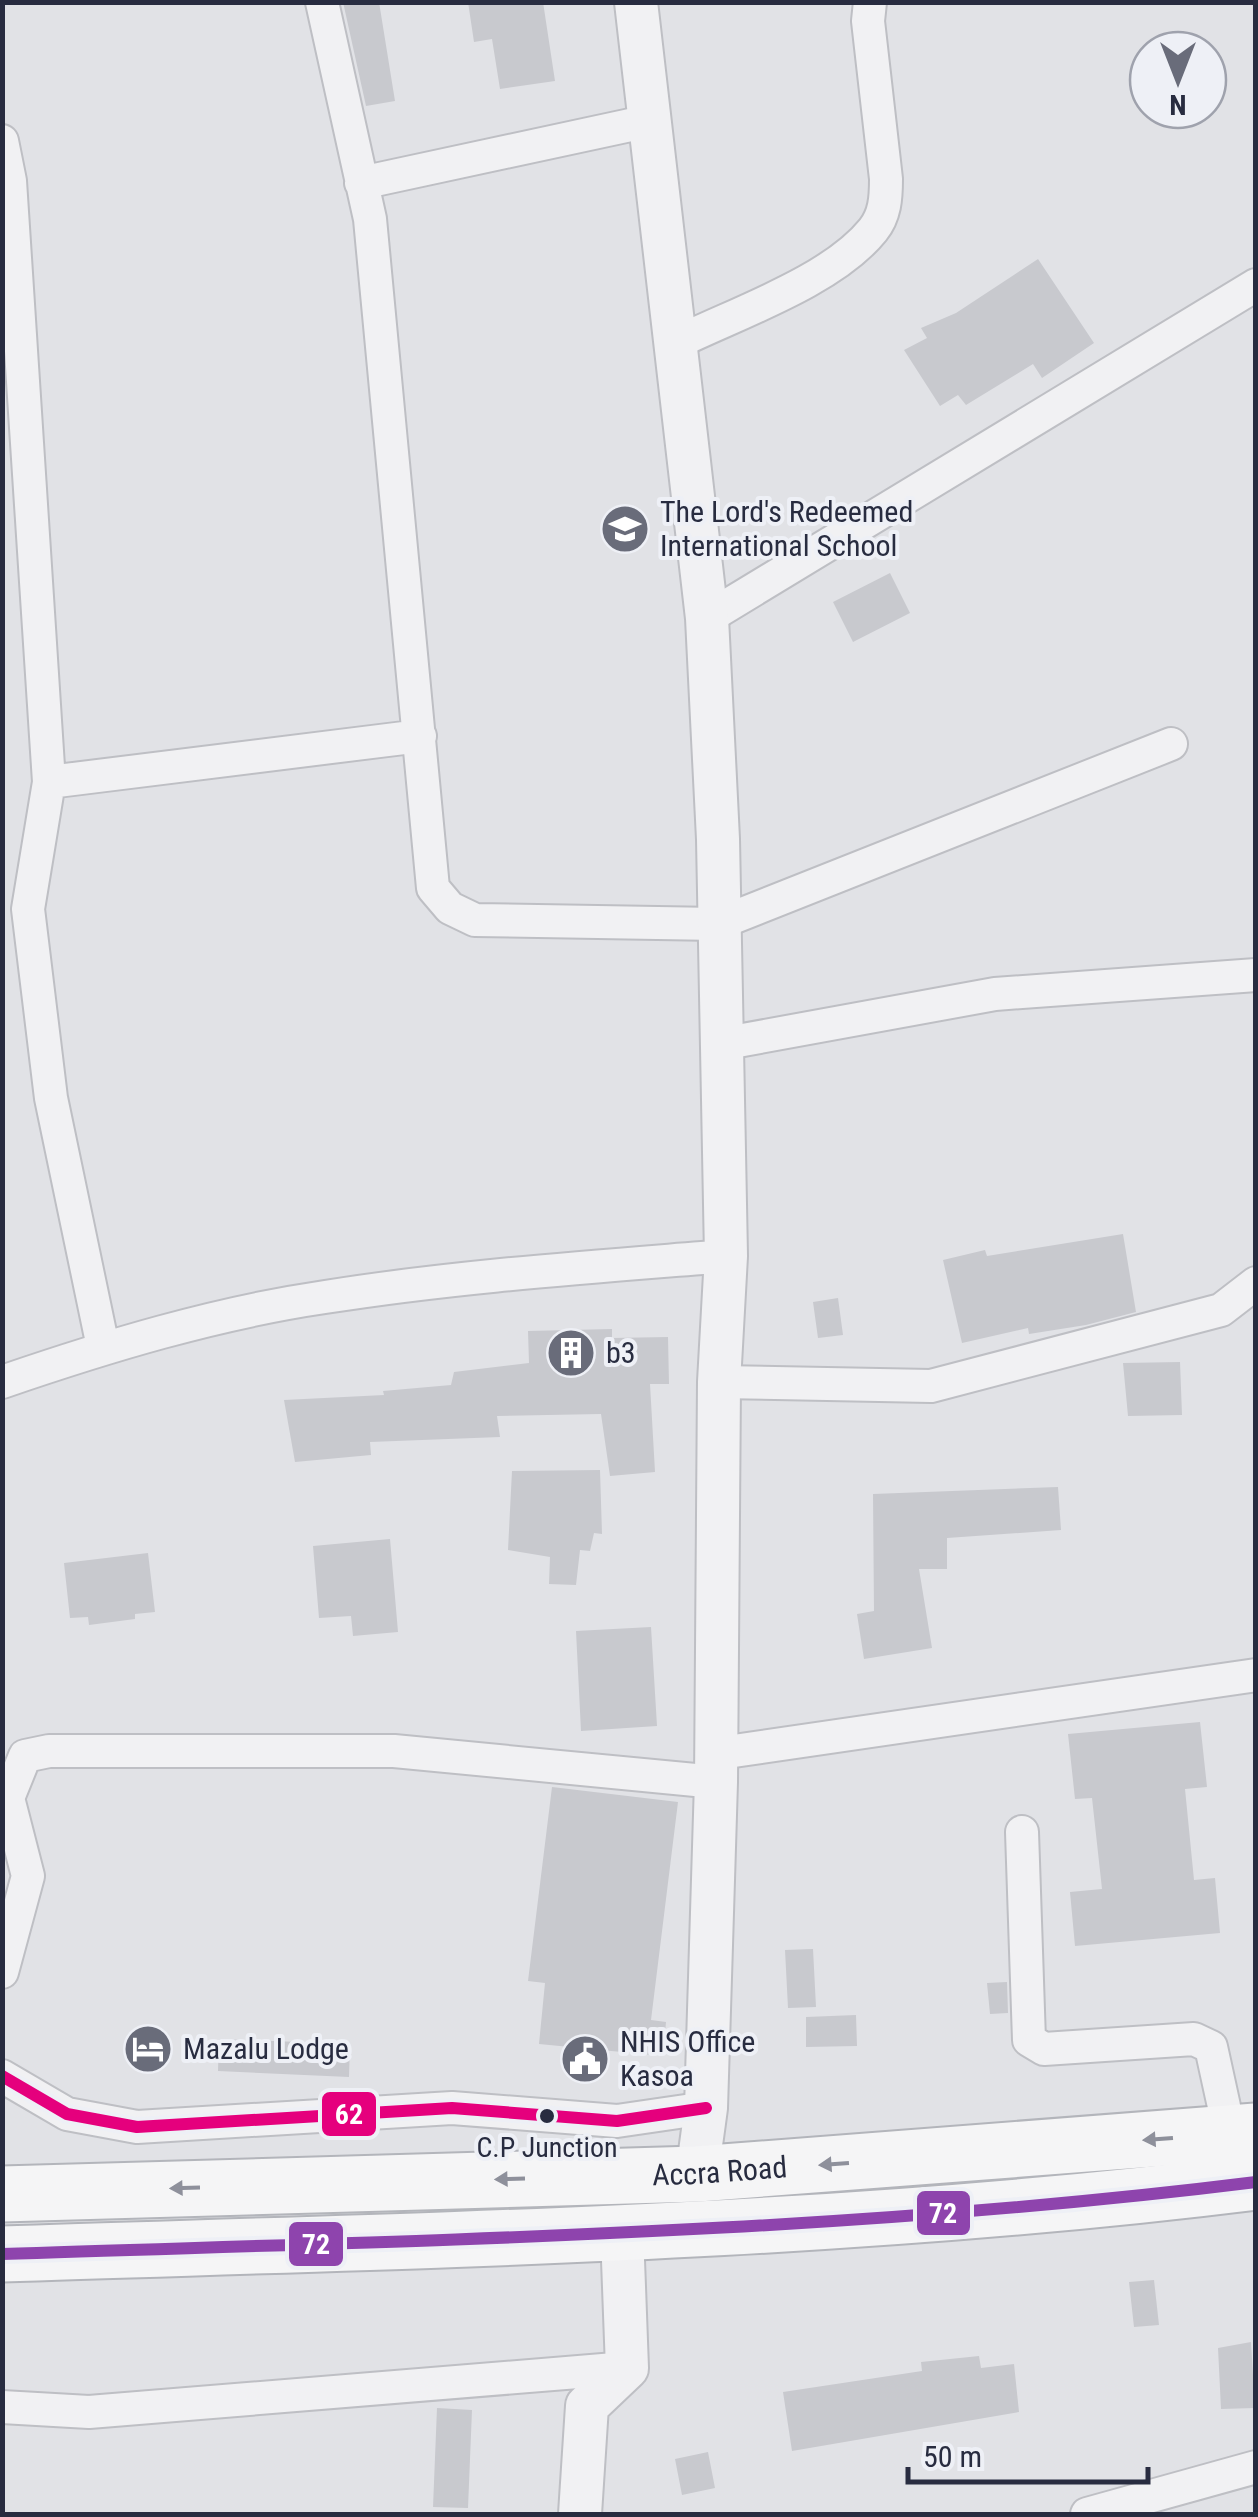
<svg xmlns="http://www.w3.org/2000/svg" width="1258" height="2517" viewBox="0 0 1258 2517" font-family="'Roboto Condensed',sans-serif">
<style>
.building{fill:#c8c9ce}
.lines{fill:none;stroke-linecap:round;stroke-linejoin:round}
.minor-casing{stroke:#bebfc4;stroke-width:36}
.tertiary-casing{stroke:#bebfc4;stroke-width:46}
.trunk-casing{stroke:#b3b5bb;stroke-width:59}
.minor{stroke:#f1f1f3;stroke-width:32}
.tertiary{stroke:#f1f1f3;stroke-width:42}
.trunk{stroke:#f5f5f6;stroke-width:55}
.bus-1-casing{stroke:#eef0f6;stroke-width:20}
.bus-2-casing{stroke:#eef0f6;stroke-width:20}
.bus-1{stroke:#e5007d;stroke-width:12}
.bus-2{stroke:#8e44ad;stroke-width:12}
.oneway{fill:#8e909b}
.bus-dot{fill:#282c40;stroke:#eef0f6;stroke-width:4}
.labels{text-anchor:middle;stroke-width:8;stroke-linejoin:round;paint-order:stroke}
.bus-label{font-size:28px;fill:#282c40;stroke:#eef0f6}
.poi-label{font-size:30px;fill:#282c40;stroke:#eef0f6;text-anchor:start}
.street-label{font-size:30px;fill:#282c40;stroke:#eef0f6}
.line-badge{stroke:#eef0f6;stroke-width:4}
.badge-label{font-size:28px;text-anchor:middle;font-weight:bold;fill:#fff}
</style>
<rect width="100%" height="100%" fill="#e1e2e6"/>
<path class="building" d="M343,2H379L395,101L366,106Z
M468,2H543L555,81L500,89L492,39L474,42Z
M1038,259L1094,343L1042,378L1033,364L966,405L958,395L940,406L904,350L927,338L921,328L956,313Z
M890,573L910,613L853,642L833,602Z
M1123,1234L1136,1312L1086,1325L1029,1334L1028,1328L962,1343L943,1260L985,1250L987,1256Z
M838,1298L843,1335L818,1338L813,1302Z
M612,1329V1338L668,1337L669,1384H650L655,1472L610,1476L601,1414L497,1416L500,1437L370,1442L371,1455L295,1462L284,1400L384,1395L383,1391L451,1385L454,1372L529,1363L528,1331Z
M1180,1362L1182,1415L1128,1416L1123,1363Z
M600,1470L602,1534L594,1533L590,1551L580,1550L576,1585L549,1584L550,1557L508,1550L512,1471Z
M1058,1487L1061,1530L947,1538V1569H919L932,1648L864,1659L857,1614L874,1611L873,1494Z
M390,1539L398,1632L353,1636L351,1616L319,1618L313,1546Z
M148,1553L155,1612L135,1614V1619L89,1625L88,1617L70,1618L64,1563Z
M651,1627L657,1726L581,1731L576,1631Z
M1200,1722L1207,1787L1185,1789L1194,1880L1215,1878L1220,1933L1075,1946L1070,1892L1102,1889L1092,1798L1075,1799L1068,1734Z
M552,1787L678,1802L651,2020L666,2022L663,2056L539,2044L545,1983L528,1981Z
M813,1949L816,2007L788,2008L785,1950Z
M1007,1982L1008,2013L990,2014L987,1983Z
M856,2015L857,2046L806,2047V2017Z
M219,2039L350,2044L349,2077L218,2071Z
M1154,2280L1159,2325L1134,2327L1129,2282Z
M1251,2342L1255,2408L1221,2409L1218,2348Z
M979,2356L981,2368L1014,2364L1019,2412L792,2451L783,2392L922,2371L921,2362Z
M437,2408L472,2410L468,2508L433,2507Z
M708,2452L715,2488L682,2495L675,2459Z"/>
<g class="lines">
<g class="minor-casing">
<path id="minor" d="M322,2L370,219L433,888L450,908L475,920L717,924L1171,744
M2,141L10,181L49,782L28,909L51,1098L103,1347
M361,183L649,121
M678,342C737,313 832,281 873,230C885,215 886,198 886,179L868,21L870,2
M707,618L1256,285
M49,782L420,736
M721,1044L995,994L1256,975
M2,1382C107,1346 216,1313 325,1297C458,1276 592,1267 726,1256
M719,1382L931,1386L1221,1310L1256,1283
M713,1754L1256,1675
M1022,1832L1029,2040L1044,2049L1194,2039L1211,2047L1230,2134
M2,1972L28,1876L8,1798L25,1756L49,1751H394L716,1782
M2,2076L67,2114L137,2127L452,2108L617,2121L706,2108
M2,2407L89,2412L627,2368
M1087,2514L1256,2467"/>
</g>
<g class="tertiary-casing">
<path id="tertiary" d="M636,2L707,618L718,839L726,1256L719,1382L716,1782L706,2108L697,2174
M580,2514L587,2406L627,2368L622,2233"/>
</g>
<g class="trunk-casing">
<g id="trunk">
<path id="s1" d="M2,2194L697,2174L1256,2131"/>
<path d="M2,2254C421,2240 840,2234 1256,2182"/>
</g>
</g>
<use href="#minor" class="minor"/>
<use href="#tertiary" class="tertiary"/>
<use href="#trunk" class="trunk"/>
<g class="bus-1-casing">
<path id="bus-1" d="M2,2076L67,2114L137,2127L452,2108L617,2121L706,2108"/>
</g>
<g class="bus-2-casing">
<path id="bus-2" d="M2,2254C421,2240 840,2234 1256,2182"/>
</g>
<use href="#bus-1" class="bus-1"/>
<use href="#bus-2" class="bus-2"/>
</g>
<defs><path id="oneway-solid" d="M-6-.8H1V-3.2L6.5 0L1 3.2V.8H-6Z" transform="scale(2.5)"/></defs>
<g class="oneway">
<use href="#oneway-solid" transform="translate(1158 2139) rotate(176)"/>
<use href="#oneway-solid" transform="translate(834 2164) rotate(176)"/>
<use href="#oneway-solid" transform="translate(510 2179) rotate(178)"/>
<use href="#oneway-solid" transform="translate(185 2188) rotate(178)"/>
</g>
<defs>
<g id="school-disc" transform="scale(2.5)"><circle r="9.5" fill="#696c7a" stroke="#eef0f6"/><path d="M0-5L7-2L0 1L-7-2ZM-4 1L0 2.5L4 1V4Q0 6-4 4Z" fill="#fff"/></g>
<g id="building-disc" transform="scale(2.5)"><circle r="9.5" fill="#696c7a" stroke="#eef0f6"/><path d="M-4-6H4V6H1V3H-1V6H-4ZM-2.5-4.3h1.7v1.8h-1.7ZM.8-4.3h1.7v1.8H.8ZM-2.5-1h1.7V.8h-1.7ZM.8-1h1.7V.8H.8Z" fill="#fff"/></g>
<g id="hotel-disc" transform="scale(2.5)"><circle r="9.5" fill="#696c7a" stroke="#eef0f6"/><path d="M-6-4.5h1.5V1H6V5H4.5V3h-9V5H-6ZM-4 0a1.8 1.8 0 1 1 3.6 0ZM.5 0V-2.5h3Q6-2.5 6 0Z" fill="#fff"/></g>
<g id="civic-disc" transform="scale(2.5)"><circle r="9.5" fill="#696c7a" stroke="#eef0f6"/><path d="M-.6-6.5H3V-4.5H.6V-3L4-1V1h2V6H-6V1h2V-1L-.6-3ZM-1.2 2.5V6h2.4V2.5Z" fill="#fff"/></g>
</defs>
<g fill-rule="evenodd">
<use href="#school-disc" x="625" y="529"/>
<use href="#building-disc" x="571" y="1353"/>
<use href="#hotel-disc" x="148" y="2049"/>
<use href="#civic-disc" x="585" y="2059"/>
</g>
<circle class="bus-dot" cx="547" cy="2116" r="9"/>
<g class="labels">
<g class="bus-label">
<text x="547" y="2157">C.P Junction</text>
</g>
<g class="poi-label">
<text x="660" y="522">The Lord's Redeemed<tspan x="660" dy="34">International School</tspan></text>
<text x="606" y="1363">b3</text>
<text x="620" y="2052">NHIS Office<tspan x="620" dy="34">Kasoa</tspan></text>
<text x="183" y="2059">Mazalu Lodge</text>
</g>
<g class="street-label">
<text dy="10" stroke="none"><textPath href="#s1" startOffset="718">Accra Road</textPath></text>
</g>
</g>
<g class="line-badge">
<rect x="320" y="2090" width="58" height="48" rx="10" fill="#e5007d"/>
<rect x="915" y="2189" width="57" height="48" rx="10" fill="#8e44ad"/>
<rect x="287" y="2220" width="58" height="48" rx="10" fill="#8e44ad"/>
</g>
<g class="badge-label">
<text x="349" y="2124">62</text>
<text x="943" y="2223">72</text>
<text x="316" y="2254">72</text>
</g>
<rect width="1258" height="2517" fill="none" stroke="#282c40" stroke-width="10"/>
<g transform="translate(1178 80) rotate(180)"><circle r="48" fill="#eef0f6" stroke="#9fa2ad" stroke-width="2.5"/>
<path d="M0-8L18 38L0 25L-18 38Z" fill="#696c7a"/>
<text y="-15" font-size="28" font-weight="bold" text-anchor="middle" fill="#282c40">N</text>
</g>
<path d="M908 2467v15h240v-15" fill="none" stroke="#282c40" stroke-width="5"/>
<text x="923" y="2467" font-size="30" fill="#282c40" stroke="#eef0f6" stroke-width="8" paint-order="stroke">50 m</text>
</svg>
